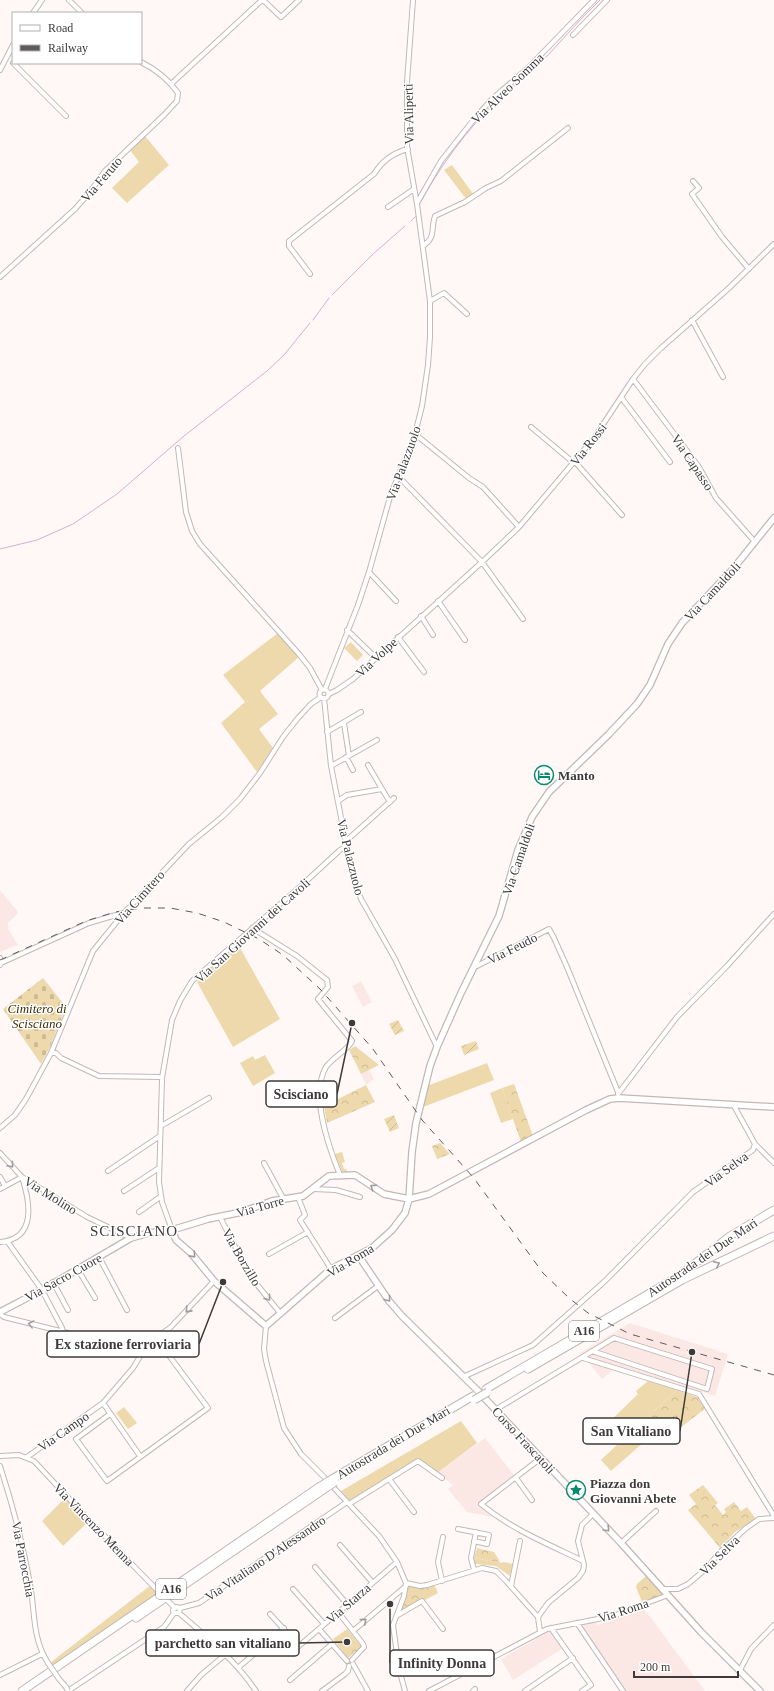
<svg xmlns="http://www.w3.org/2000/svg" width="774" height="1691" viewBox="0 0 774 1691" font-family="'Times New Roman',serif">
<style>
.built{fill:#fbe8e5}
.grass{fill:#eed9ac}
.forest{fill:url(#forest-crowns)}
.cemetery{fill:url(#cemetery-stones)}
.garden{fill:url(#garden-furrows)}
.lines{fill:none;stroke-linecap:round;stroke-linejoin:round}
.stream{stroke:#d7afd1;stroke-width:1}
.street-casing{stroke:#c2b8b6;stroke-width:6}
.secondary-casing{stroke:#c2b8b6;stroke-width:8}
.highway-casing{stroke:#c2b8b6;stroke-width:9}
.street{stroke:#fff;stroke-width:4}
.secondary{stroke:#fff;stroke-width:5.5}
.highway{stroke:#fff;stroke-width:7}
.rail{stroke:#5f5b5b;stroke-width:1;stroke-dasharray:7 7;stroke-linecap:butt}
.street-bridge-casing{stroke:#c2b8b6;stroke-width:6;stroke-linecap:butt}
.highway-bridge-casing{stroke:#c2b8b6;stroke-width:9;stroke-linecap:butt}
.street-bridge{stroke:#fff;stroke-width:4}
.highway-bridge{stroke:#fff;stroke-width:7}
.oneway{stroke:#9e9c9c}
.labels{text-anchor:middle;stroke-width:3;stroke-linejoin:round;paint-order:stroke}
.shield{fill:#fff;stroke:#787575;stroke-width:1}
.shield-label{font-size:12px;font-weight:bold;fill:#3e3a3a}
.street-label{font-size:13px;fill:#3e3a3a;stroke:#fff}
.poi-label{font-size:13px;font-weight:bold;fill:#3e3a3a;stroke:#fff;text-anchor:start}
.park-label{font-size:13px;font-style:italic;fill:#3e2f09;stroke:#fff}
.quarter-label{font-size:15px;letter-spacing:1px;fill:#3e3a3a;stroke:#fff}
.leader{fill:none;stroke:#3e3a3a;stroke-width:1.5}
.callout-dot{fill:#3e3a3a;stroke:#fff;stroke-width:1.5}
.callout{fill:#fff;stroke:#3e3a3a;stroke-width:1.5}
.callout-label{font-size:14px;text-anchor:middle;font-weight:bold;fill:#3e3a3a}
</style>
<defs>
<pattern id="forest-crowns" width="20" height="18" patternUnits="userSpaceOnUse"><rect width="20" height="18" fill="#eed9ac"/><path d="M2 6a3 3 0 1 1 6 0M12 15a3 3 0 1 1 6 0" fill="none" stroke="#cdbb95"/></pattern>
<pattern id="cemetery-stones" width="16" height="16" patternUnits="userSpaceOnUse"><rect width="16" height="16" fill="#eed9ac"/><path d="M2 7V4a2 2 0 0 1 4 0v3zM10 15v-3a2 2 0 0 1 4 0v3z" fill="#cdbb95"/></pattern>
<pattern id="garden-furrows" width="10" height="10" patternUnits="userSpaceOnUse"><rect width="10" height="10" fill="#eed9ac"/><path d="M-1 1l2-2M0 10L10 0M9 11l2-2" fill="none" stroke="#cdbb95"/></pattern>
</defs>
<rect width="100%" height="100%" fill="#fff8f7"/>
<path class="built" d="M0,890L18,912L17,914L8,923V929L18,945L0,952Z
M361,981L372,1002L363,1007L352,986Z
M369,1070L374,1079L366,1085L361,1074Z
M630,1323L728,1354L715,1396L578,1354Z
M588,1362L608,1368L613,1370L602,1379Z
M485,1438L514,1475L477,1503L483,1510L493,1517L467,1512L448,1489L453,1485L437,1473Z
M642,1607L651,1618L705,1691H627L583,1627L584,1624L595,1622L597,1625Z
M548,1632H553L563,1648L513,1680L501,1659Z"/>
<path class="grass" d="M145,136L169,165L127,203L112,188L139,162L130,150Z
M452,165L474,195L467,200L444,170Z
M278,633L299,657L260,691L278,714L259,729L273,748L257,772L221,723L245,702L223,675Z
M351,642L363,655L357,661L344,648Z
M239,946L280,1019L233,1047L197,982L205,976L204,974Z
M265,1055L275,1073L253,1086L240,1063L253,1056L255,1060Z
M487,1063L494,1080L423,1107L427,1086Z
M502,1088L513,1119L501,1123L490,1093Z
M342,1152L345,1162L342,1163L344,1169H346L348,1173L342,1171L335,1154Z
M648,1381L677,1390L634,1429L644,1442L611,1471L601,1460L619,1443L604,1427L638,1394L636,1391Z
M124,1407L137,1423L128,1429L116,1413Z
M461,1421L477,1443L437,1473L418,1458L350,1501L341,1491Z
M65,1498L88,1522L63,1546L42,1521Z
M474,1558L495,1562L499,1560L500,1563L504,1562L513,1564L510,1576L496,1566L475,1564Z
M151,1585L158,1594L53,1666L51,1662Z"/>
<path class="forest" d="M355,1046L379,1065L361,1074L349,1050Z
M514,1084L533,1136L521,1142L502,1088Z
M366,1085L375,1102L327,1123L324,1106Z
M440,1143L450,1154L437,1159L432,1146Z
M677,1390L697,1397L705,1409L677,1430L669,1420L644,1442L634,1429Z
M703,1485L718,1503L715,1505L723,1515L726,1512L724,1509L734,1502L741,1511L747,1507L756,1519L735,1532L720,1548L688,1510L696,1504L689,1495Z
M477,1548L494,1552L499,1560L495,1562L474,1558Z
M646,1576L661,1591L663,1595L642,1602L636,1587L637,1584Z
M406,1583L420,1586L434,1584L438,1593L397,1615Z
M347,1629L361,1646V1648L348,1658L333,1639Z"/>
<path class="cemetery" d="M43,978L66,1007L50,1047L41,1064L3,1009Z"/>
<path class="garden" d="M398,1020L404,1031L395,1035L389,1024Z
M476,1041L479,1049L464,1055L461,1046Z
M394,1115L399,1128L390,1132L384,1119Z"/>
<g class="lines">
<path class="stream" d="M419,205C440,166 466,131 497,100C508,90 521,81 532,71C556,49 576,22 600,0
M411,221L416,216
M332,295L372,255L405,226
M313,320L329,298
M0,549L37,540L73,524L117,494L184,436L267,371L284,355L310,323"/>
<g class="street-casing">
<path id="street" d="M69,0L82,13
M263,0L281,17L299,0
M33,13L42,0
M573,35L607,0
M13,63L66,116
M0,70L13,45
M171,84L262,0
M693,181L699,188L692,194L722,237L749,269
M417,203L441,161L475,118L492,99L527,69L594,0
M388,207L414,189
M423,246C437,236 430,230 435,216L465,202L486,188L501,181L568,128
M310,274L289,246V241L374,174C382,161 392,153 408,149
M0,277L75,209L90,192L105,171L164,115L177,101L178,93C169,80 155,69 141,62
M430,301L444,293L467,314
M692,320L723,377
M633,379L699,467L716,498L755,542
M621,397L670,462
M531,427L574,463
M415,434L469,478L483,487L519,527
M178,448L186,512L192,531L200,544L299,654L310,668L322,690
M575,462L622,515
M398,476L482,562L523,619
M369,572L396,601
M438,601L465,640
M421,616L433,635
M347,630L376,658
M398,637L424,672
M325,689L358,605L369,572L390,497L415,434L422,406L428,365L430,337V301L417,204L407,147V82L413,0
M319.5 694a4.5 4.5 0 1 1 9 0a4.5 4.5 0 1 1-9 0Z
M329,694L337,690L353,679L482,562L519,527L594,438L633,379L645,364L660,349L729,288L774,244
M324,698L331,766L353,879L361,899L395,959L437,1047
M344,723L349,756
M327,732L361,712
M346,757L353,770
M368,765L382,789
M331,766L377,740
M338,801L347,795L382,789L390,802
M346,841L394,798
M252,928L297,956L327,980L328,987L318,999L352,1041C349,1049 332,1058 326,1067C310,1094 329,1148 340,1175
M0,958L1,963L0,965
M1,963L89,923L116,915L123,914
M475,966H477L549,929L554,938L567,967L618,1092
M51,1053H56L61,1058L99,1076L159,1077
M162,1078L172,1020L180,1001L192,981L302,885L340,850L347,846
M162,1080L159,1182L162,1202L172,1230
M618,1094L677,1017L727,966L774,914
M161,1126L209,1098
M0,1128L15,1115L26,1099L51,1053L93,951L123,914L189,844L222,817L240,799L260,773L283,737L298,718L311,704L321,697
M755,1144L774,1163
M0,1153L22,1177L87,1217L131,1238
M264,1163L283,1198
M108,1171L160,1136
M0,1177L5,1186
M0,1189L22,1177
M313,1189L336,1190L360,1197
M124,1191L159,1168
M298,1197L305,1215L300,1220L331,1269
M139,1212L160,1197
M220,1217L250,1276L281,1314
M7,1241L42,1290L62,1328L63,1332
M0,1242C37,1239 30,1202 22,1177
M269,1254L308,1232
M99,1257L127,1310
M77,1268L95,1298
M53,1282L68,1310
M0,1314L4,1317L96,1340L145,1345L170,1328L214,1281
M335,1318L378,1286
M266,1326L264,1349L266,1361L284,1428L301,1454L325,1478
M583,1358L699,1394L774,1516
M463,1377L533,1345L605,1281L693,1192L753,1150L755,1144L733,1104
M103,1403L140,1456
M495,1410L614,1338L712,1369L707,1389L592,1351
M110,1414L76,1439L107,1481L208,1408L156,1338
M0,1456L19,1455L34,1461L89,1520L159,1592
M27,1457L103,1403L133,1368L144,1350L145,1345
M541,1458L481,1504C511,1529 548,1544 583,1561
M0,1466C13,1506 24,1548 31,1590C35,1617 33,1639 48,1663
M516,1478L532,1500
M389,1479L414,1512
M334,1488L379,1536L397,1562L406,1583L404,1596L393,1625L399,1669L405,1691
M349,1504L418,1461L442,1478
M458,1529L489,1535L487,1544L474,1541
M621,1543L656,1511
M340,1545L372,1582
M315,1567L347,1604
M474,1570L471,1558L476,1532
M442,1581L438,1562L443,1537
M406,1583L420,1586L427,1585L482,1568L496,1571L506,1581L538,1617L540,1632
M511,1586L520,1541
M293,1589L324,1624
M662,1589H678L688,1584L707,1568L718,1554L745,1529L759,1519L774,1518
M168,1601L175,1608
M180,1608L179,1613H174L173,1610L176,1607L180,1608L199,1603L347,1502
M338,1612L353,1631
M179,1613C207,1637 235,1660 256,1691
M270,1614L299,1646L397,1562
M398,1615L422,1601L443,1629
M538,1617L548,1603L578,1578L583,1571L584,1565L578,1541L582,1525L593,1514
M577,1623L623,1691
M551,1628L591,1685L582,1691
M319,1629L347,1661
M352,1660L364,1647L363,1644L353,1631L406,1586
M353,1664L368,1691
M239,1667L284,1628
M740,1670L751,1649L774,1625
M0,1675L42,1654
M59,1679L66,1687
M290,1680L332,1644
M68,1691L164,1627L174,1613
M187,1691L201,1675L226,1654
M322,1691L345,1674L348,1671L349,1666
M429,1691L547,1629L613,1616L668,1595
M473,1691L475,1689
M525,1691L573,1658"/>
</g>
<g class="secondary-casing">
<path id="secondary" d="M172,1230L176,1240L191,1253L214,1281L266,1326L331,1269L372,1248L392,1230L405,1213L409,1199L412,1152L416,1123L430,1066L437,1047L461,993L499,916L518,850L532,817L549,792L608,735L637,704L650,685L668,644L682,623L733,569L774,518
M358,1255L389,1301L402,1316L476,1389L621,1543L701,1632L760,1691
M0,1312L42,1290L131,1238L149,1233L172,1230L208,1219L242,1212L272,1201L303,1196L329,1176L355,1175L384,1194L409,1199L429,1194L586,1110L610,1099L619,1098L774,1107"/>
</g>
<g class="highway-casing">
<path id="highway" d="M528,1369L682,1280L774,1236
M486,1389L679,1276L730,1236L774,1210
M332,1479L473,1396
M136,1618L323,1490
M22,1691L319,1487"/>
</g>
<use href="#street" class="street"/>
<use href="#secondary" class="secondary"/>
<use href="#highway" class="highway"/>
<path class="rail" d="M0,960L86,921L115,912L141,908H170L197,913L224,922L259,939L283,955L320,989L373,1049L422,1120L473,1177L543,1273L569,1298L588,1313L630,1334L774,1375"/>
<g class="street-bridge-casing">
<path id="street-bridge" d="M48,1663L59,1679
M66,1687L68,1691"/>
</g>
<g class="highway-bridge-casing">
<path id="highway-bridge" d="M474,1400L488,1392
M319,1487L332,1479
M323,1490L335,1482"/>
</g>
<use href="#street-bridge" class="street-bridge"/>
<use href="#highway-bridge" class="highway-bridge"/>
</g>
<defs><path id="oneway-chevron" d="M-2-3.5L2.5 0L-2 3.5" fill="none" stroke-width="1.6" stroke-linecap="round" stroke-linejoin="round"/></defs>
<g class="oneway">
<use href="#oneway-chevron" transform="translate(11 1165) rotate(49)"/>
<use href="#oneway-chevron" transform="translate(373 1187) rotate(-146)"/>
<use href="#oneway-chevron" transform="translate(193 1255) rotate(48)"/>
<use href="#oneway-chevron" transform="translate(717 1264) rotate(-25)"/>
<use href="#oneway-chevron" transform="translate(268 1298) rotate(52)"/>
<use href="#oneway-chevron" transform="translate(388 1299) rotate(53)"/>
<use href="#oneway-chevron" transform="translate(188 1310) rotate(132)"/>
<use href="#oneway-chevron" transform="translate(31 1324) rotate(-166)"/>
<use href="#oneway-chevron" transform="translate(607 1529) rotate(46)"/>
<use href="#oneway-chevron" transform="translate(364 1621) rotate(-40)"/>
</g>
<defs>
<g id="hotel-ring" transform="scale(1)"><circle r="9.5" fill="#fff" stroke="#088a6e" stroke-width="1.5"/><path d="M-6-4.5h1.5V1H6V5H4.5V3h-9V5H-6ZM-4 0a1.8 1.8 0 1 1 3.6 0ZM.5 0V-2.5h3Q6-2.5 6 0Z" fill="#088a6e"/></g>
<g id="sight-ring" transform="scale(1)"><circle r="9.5" fill="#fff" stroke="#088a6e" stroke-width="1.5"/><path d="M0-6L1.8-2.2L6-1.7L2.9 1.2L3.7 5.4L0 3.3L-3.7 5.4L-2.9 1.2L-6-1.7L-1.8-2.2Z" fill="#088a6e"/></g>
</defs>
<g fill-rule="evenodd">
<use href="#hotel-ring" x="544" y="775"/>
<use href="#sight-ring" x="576" y="1490"/>
</g>
<g class="labels">
<g class="shield">
<rect x="569" y="1321" width="30" height="20" rx="3"/>
<rect x="156" y="1579" width="30" height="20" rx="3"/>
</g>
<g class="shield-label">
<text x="584" y="1335">A16</text>
<text x="171" y="1593">A16</text>
</g>
<g class="street-label">
<text transform="translate(507 88) rotate(-44)" y="5">Via Alveo Somma</text>
<text transform="translate(408 114) rotate(-91)" y="5">Via Aliperti</text>
<text transform="translate(101 179) rotate(-49)" y="5">Via Feruto</text>
<text transform="translate(588 444) rotate(-52)" y="5">Via Rossi</text>
<text transform="translate(693 462) rotate(56)" y="5">Via Capasso</text>
<text transform="translate(403 463) rotate(-70)" y="5">Via Palazzuolo</text>
<text transform="translate(712 591) rotate(-47)" y="5">Via Camaldoli</text>
<text transform="translate(376 657) rotate(-43)" y="5">Via Volpe</text>
<text transform="translate(351 857) rotate(76)" y="5">Via Palazzuolo</text>
<text transform="translate(518 859) rotate(-71)" y="5">Via Camaldoli</text>
<text transform="translate(139 897) rotate(-48)" y="5">Via Cimitero</text>
<text transform="translate(252 930) rotate(-42)" y="5">Via San Giovanni dei Cavoli</text>
<text transform="translate(512 948) rotate(-27)" y="5">Via Feudo</text>
<text transform="translate(726 1169) rotate(-36)" y="5">Via Selva</text>
<text transform="translate(51 1195) rotate(32)" y="5">Via Molino</text>
<text transform="translate(260 1206) rotate(-16)" y="5">Via Torre</text>
<text transform="translate(242 1257) rotate(60)" y="5">Via Borzillo</text>
<text transform="translate(702 1257) rotate(-34)" y="5">Autostrada dei Due Mari</text>
<text transform="translate(350 1260) rotate(-31)" y="5">Via Roma</text>
<text transform="translate(63 1277) rotate(-29)" y="5">Via Sacro Cuore</text>
<text transform="translate(63 1431) rotate(-35)" y="5">Via Campo</text>
<text transform="translate(524 1440) rotate(47)" y="5">Corso Frascatoli</text>
<text transform="translate(393 1442) rotate(-31)" y="5">Autostrada dei Due Mari</text>
<text transform="translate(94 1524) rotate(46)" y="5">Via Vincenzo Menna</text>
<text transform="translate(719 1555) rotate(-45)" y="5">Via Selva</text>
<text transform="translate(265 1558) rotate(-34)" y="5">Via Vitaliano D'Alessandro</text>
<text transform="translate(24 1559) rotate(79)" y="5">Via Parrocchia</text>
<text transform="translate(348 1603) rotate(-41)" y="5">Via Starza</text>
<text transform="translate(623 1610) rotate(-18)" y="5">Via Roma</text>
</g>
<g class="poi-label">
<text x="558" y="780">Manto</text>
<text x="590" y="1488">Piazza don<tspan x="590" dy="15">Giovanni Abete</tspan></text>
</g>
<g class="park-label">
<text x="37" y="1013">Cimitero di<tspan x="37" dy="15">Scisciano</tspan></text>
</g>
<g class="quarter-label">
<text x="134" y="1236">SCISCIANO</text>
</g>
</g>
<path class="leader" d="M352 1023L337 1094M223 1282L199 1344M692 1352L680 1431M347 1642L299 1643M390 1604L390 1663"/>
<g class="callout-dot">
<circle cx="352" cy="1023" r="4"/>
<circle cx="223" cy="1282" r="4"/>
<circle cx="692" cy="1352" r="4"/>
<circle cx="347" cy="1642" r="4"/>
<circle cx="390" cy="1604" r="4"/>
</g>
<g class="callout">
<rect x="266" y="1081" width="71" height="26" rx="4"/>
<rect x="47" y="1331" width="152" height="26" rx="4"/>
<rect x="583" y="1418" width="97" height="26" rx="4"/>
<rect x="146" y="1630" width="153" height="26" rx="4"/>
<rect x="390" y="1650" width="104" height="26" rx="4"/>
</g>
<g class="callout-label">
<text x="301" y="1099">Scisciano</text>
<text x="123" y="1349">Ex stazione ferroviaria</text>
<text x="631" y="1436">San Vitaliano</text>
<text x="223" y="1648">parchetto san vitaliano</text>
<text x="442" y="1668">Infinity Donna</text>
</g>
<rect x="12" y="12" width="130" height="52" fill="#ffffff" stroke="#b2b0b0"/>
<rect x="20" y="25" width="20" height="6" fill="#ffffff" stroke="#b2b0b0"/>
<text x="48" y="32" font-size="12" fill="#3e3a3a">Road</text>
<rect x="20" y="45" width="20" height="6" fill="#5f5b5b" stroke="#b2b0b0"/>
<text x="48" y="52" font-size="12" fill="#3e3a3a">Railway</text>
<path d="M634 1671v6h104v-6" fill="none" stroke="#3e3a3a" stroke-width="2"/>
<text x="640" y="1671" font-size="12" fill="#3e3a3a" stroke="#ffffff" stroke-width="3" paint-order="stroke">200 m</text>
</svg>
